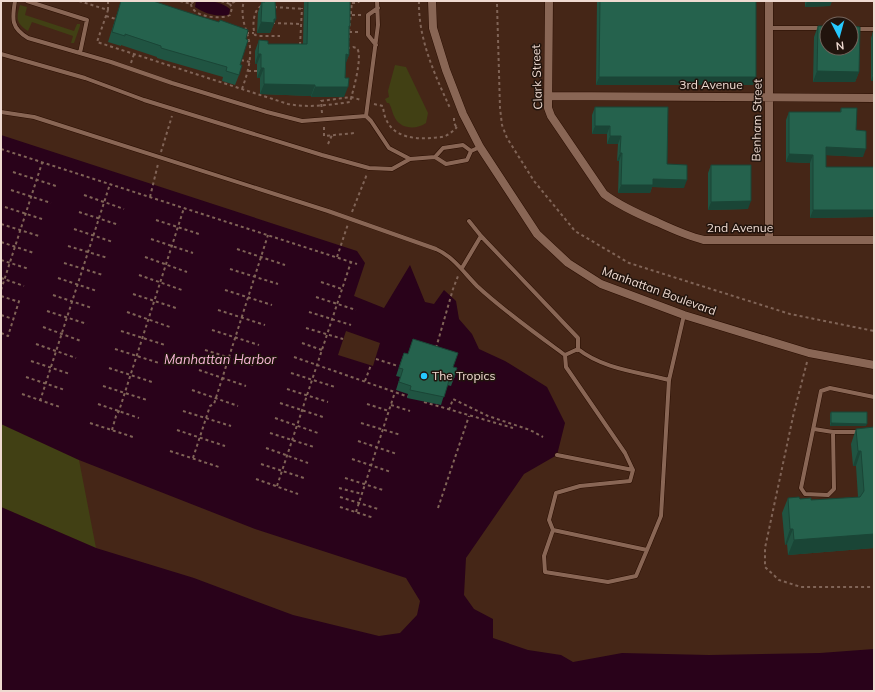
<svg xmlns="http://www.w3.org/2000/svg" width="875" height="692" viewBox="0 0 875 692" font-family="Mulish,sans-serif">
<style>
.green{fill:#414014}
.water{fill:#29021a}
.pier{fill:#452617}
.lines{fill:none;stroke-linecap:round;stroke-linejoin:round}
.service-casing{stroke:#2a0e02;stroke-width:5}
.minor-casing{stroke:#2a0e02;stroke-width:9}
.path{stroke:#806457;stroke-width:2;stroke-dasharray:3 3;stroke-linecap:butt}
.service{stroke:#896655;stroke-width:4}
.minor{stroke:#896655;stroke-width:8}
.wall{fill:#205442}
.shaded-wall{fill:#1a4536}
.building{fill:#25624d;stroke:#1a4536}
.poi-dot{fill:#26c9fe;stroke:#21140d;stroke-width:1.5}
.labels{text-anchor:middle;stroke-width:3;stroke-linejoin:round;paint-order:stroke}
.street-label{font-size:12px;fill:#efdad1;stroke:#21140d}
.poi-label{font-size:12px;fill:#efdad1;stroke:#21140d;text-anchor:start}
.water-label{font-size:13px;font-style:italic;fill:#fab6d9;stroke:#21140d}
</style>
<rect width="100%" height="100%" fill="#452617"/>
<path class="green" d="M20,5L27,7L25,15L74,31L77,24H80V26L74,43H71L73,36L32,22L28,31C16,23 16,19 20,5Z
M395,65L406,67L428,113L426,123C416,130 401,129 395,118C392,113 392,108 389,103H387L385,99L389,97L388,91Z
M1,424L79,460L96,548L1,507Z"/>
<path class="water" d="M196,1C208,0 220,1 230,9L229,15C216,17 206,14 195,7Z
M1,135L357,251L365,263L354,296L384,308L410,265L425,302L434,304L444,290L456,301L459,319L472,334L479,349L505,361L547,387L565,423L557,455L524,474L466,558L464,595L474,609L493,619V638L528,650L561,655L573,662L622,653L709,655L820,653L874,649V691H1V507L96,548L194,578L293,615L379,636L400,633L417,615L420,601L406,578L255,529L79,460L1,424Z"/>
<path class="pier" d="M346,331L380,343L373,366L338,355Z"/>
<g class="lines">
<g class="service-casing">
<path id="service" d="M27,1L87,20L80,53
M769,28H827
M851,29H874
M376,45L368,35V15L378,8
M1,54L85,78L144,100L322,155L369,168L392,169L410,159L389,148L371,121L366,116L302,121L267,112L172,83L111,62L28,38C11,28 12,19 15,1
M1,112L34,117L328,211L436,249C454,257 464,273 477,286C504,311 535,333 565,355
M366,116L378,25L377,1
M435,157L443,148L463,145L471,151
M410,159L435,157L446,164L467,160L471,151L480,147
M469,221L481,236L578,338V349L565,355L566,367L625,453L633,470L630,481L580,486L556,493L549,520L553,530L647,550L661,516L669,380L684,315
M462,268L481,236
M578,349C603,369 639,372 669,380
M814,429L833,432H860
M833,432L834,489L828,495L805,494L801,488L821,391L830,388L874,397
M557,455L633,470
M553,530L544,556L545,572L608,582L636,576L647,550"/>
</g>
<g class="minor-casing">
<path id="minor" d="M432,1L433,28L446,70L463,114L480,147L537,234L568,263L601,284L684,315L809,353L874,365
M549,1L548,108L551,116L604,194C620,206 638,214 657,222C672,229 687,236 704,240H874
M548,96L874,98
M769,240V1"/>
</g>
<path class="path" d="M79,1L108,10L97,42L288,104C308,108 329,105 350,102C353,91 363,57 357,48L353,47L348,48
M180,1L191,4L194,1
M221,1L230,4L236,1
M419,1C418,39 435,75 450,108
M352,3H357L360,1
M191,4C192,17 221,20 230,15L232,8L230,4
M497,4L500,108L502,125L507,138L534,181L575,231L629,263L790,314L874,331
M261,6C253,11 252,26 255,35L259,36H280
M274,7L304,9
M108,10V1
M352,15H361
M106,16L116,19
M272,23L301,24
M349,32H361
M246,33H254
M348,44L352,1
M300,45L302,8
M241,60L250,62
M131,63L134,54
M248,71H257
M242,89C247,75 251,62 250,47C248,30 239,19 244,1
M374,104L383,106C385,134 407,140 432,138C437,137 443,138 447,135C451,133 454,130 457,127
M322,113L321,101L351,97L361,100
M454,118V123L457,128
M324,127V136L355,133
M328,144L332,135
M1,149L357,264
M161,152L172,116
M13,172L56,186
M11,190L51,203
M84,195L124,209
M150,197L158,164
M5,207L42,219
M79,212L119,225
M352,212L367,174
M156,220L199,234
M1,224L39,236
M74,229L113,242
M151,239L193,253
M1,242L34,253
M68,246L108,258
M237,249L285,265
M145,257L187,272
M337,257L348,224
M1,260L29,269
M64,263L103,275
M230,269L278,284
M139,275L182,290
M1,278L24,286
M58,278L97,291
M321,282L342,289
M1,290L42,163
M225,290L272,305
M133,294L176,308
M53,295L92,308
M1,296L19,302
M316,297L356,310
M218,310L265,325
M47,311L87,324
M127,312L170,327
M309,312L351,325
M1,315L13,319
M43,327L81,341
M306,328L343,339
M212,330L259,345
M121,331L165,345
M1,333L8,336L20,298
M302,343L322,350
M36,344L76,358
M436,348L453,289L458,276
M115,349L159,363
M205,350L253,365
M1,352H2
M294,357L409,397
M376,359L398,366
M31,361L70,374
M807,362L794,412L765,548V567L779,580L801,587H874
M109,368L152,382
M199,370L246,386
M291,373L335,387
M26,377L65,390
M365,381L371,365
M103,386L147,400
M287,389L328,402
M192,390L238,406
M22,394L60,407
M40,401L110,184
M424,402L513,428
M280,403L323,417
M98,404L139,418
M367,404L389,411
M391,405L410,411
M449,410L453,399L488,416L530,430L543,437
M183,411L231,426
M275,418L318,433
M90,423L133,437
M361,423L401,435
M112,430L116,416L119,411L184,208
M177,430L225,446
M270,433L314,447
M358,441L397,454
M266,448L308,463
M170,451L219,467
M193,458L210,406L214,404L268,235
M352,459L391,472
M261,464L304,478
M345,478L383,490
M256,479L298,494
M277,486L351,262
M339,488L362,494
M340,497L378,509
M340,507L374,518
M438,508L469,416
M356,512L395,392"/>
<use href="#service" class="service"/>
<use href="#minor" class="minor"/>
</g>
<path class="wall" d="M121,1H153L240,65L239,75L235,85L222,81L223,77L157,58V57L121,45V46L108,42Z
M262,1H275L276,19L270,33H257L258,12Z
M304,1H350L349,55L346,62L344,97H311V96L260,94V78H257V64H255V51L259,40L268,44H303Z
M597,1H756L753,85H596Z
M805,1H832L830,6L805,7Z
M818,26L859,72L855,82H813L814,37Z
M873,32L874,81H871V38Z
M595,107L667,164L684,188L652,187L650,193H618L619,161H617L618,144H607V134H592V115Z
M841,108L856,130L863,157L826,155V167H874V217L810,218V163L786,162V120L789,112H840Z
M711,165L748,209L708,210V173Z
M413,339L453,367L454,378L451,386L447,385L441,405L407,398L408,394L396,390L400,377L396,376L401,361L404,353L408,354Z
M831,412L866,426H830V414Z
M874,427V548L788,555L787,544L785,545L782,513L788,498L811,500L858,497L856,466H853L851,444L856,429Z"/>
<path class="shaded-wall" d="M807,1H832L830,6L805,7Z
M274,19H276L270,33H257L261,22Z
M258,54H261L257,64H255Z
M346,54L349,55L345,65Z
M261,68H264L260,78H257Z
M817,71L859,72L855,82H813Z
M873,75H874V81H871Z
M599,77H756L753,85H596Z
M264,84L315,85L311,96L260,94Z
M315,87H348L344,97H311Z
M595,126H610L607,134H592Z
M610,136H621L618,144H607Z
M826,147L866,149L863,157L823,155Z
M620,153H622L619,161H617Z
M789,154L813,155L810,163L786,162Z
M653,179L687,180L684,188L652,187L650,193H618L621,185Z
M751,201L748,209L708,210L711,202Z
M813,210H874V217L810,218Z
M831,423L867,424L866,426H830Z
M858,451H861L856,466H853Z
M790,529H793L787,544L785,545Z
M874,534V548L788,555L794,540Z"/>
<path class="building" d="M121,1H153L199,16L219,22L220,20L248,30L246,39L248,40L240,65H242L239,75L226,71L227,67L161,48V46L125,34V36L112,32Z
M265,1H275L276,19H274V23L261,22L262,2H265Z
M308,1H350V26H349V55L346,54L345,78H349L348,87H315V85L264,84V68H261V54H258L259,40L268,41V44H307Z
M600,1H756V77H599Z
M818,26H827V48H851V26L860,27L859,72L817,71Z
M873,32H874V75H873Z
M595,107H668L667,164L687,165V180L653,179V185H621L622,153H620L621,136H610V126H595Z
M841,108H857L856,130L866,131V149L826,147V167H874V210H813V155L789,154V112H841Z
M711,165H751V201L711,202Z
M413,339L458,353L453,367L457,368L454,378L450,377L444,397L410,390L411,386L399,382L403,369L399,368L404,353L408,354Z
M831,412H867V424L831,423Z
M874,427V534L794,540L793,529H790L788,498L799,497L800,499L811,498V500L860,497L864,491L861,451H858L856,429Z"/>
<circle class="poi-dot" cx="424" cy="376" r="4"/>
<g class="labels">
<g class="street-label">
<text transform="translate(537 77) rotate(-92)" y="4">Clark Street</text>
<text x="711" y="89">3rd Avenue</text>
<text transform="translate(757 120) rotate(-89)" y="4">Benham Street</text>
<text x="740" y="232">2nd Avenue</text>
<text transform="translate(659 291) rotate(20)" y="4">Manhattan Boulevard</text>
</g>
<g class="poi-label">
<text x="432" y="380">The Tropics</text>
</g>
<g class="water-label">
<text x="220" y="364">Manhattan Harbor</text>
</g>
</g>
<rect width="875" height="692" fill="none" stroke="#efdad1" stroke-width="4"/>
<g transform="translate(839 36) rotate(174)"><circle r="19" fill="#21140d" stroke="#73635b"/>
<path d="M0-3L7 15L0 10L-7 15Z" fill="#26c9fe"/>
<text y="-6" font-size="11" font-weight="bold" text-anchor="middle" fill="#efdad1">N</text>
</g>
</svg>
